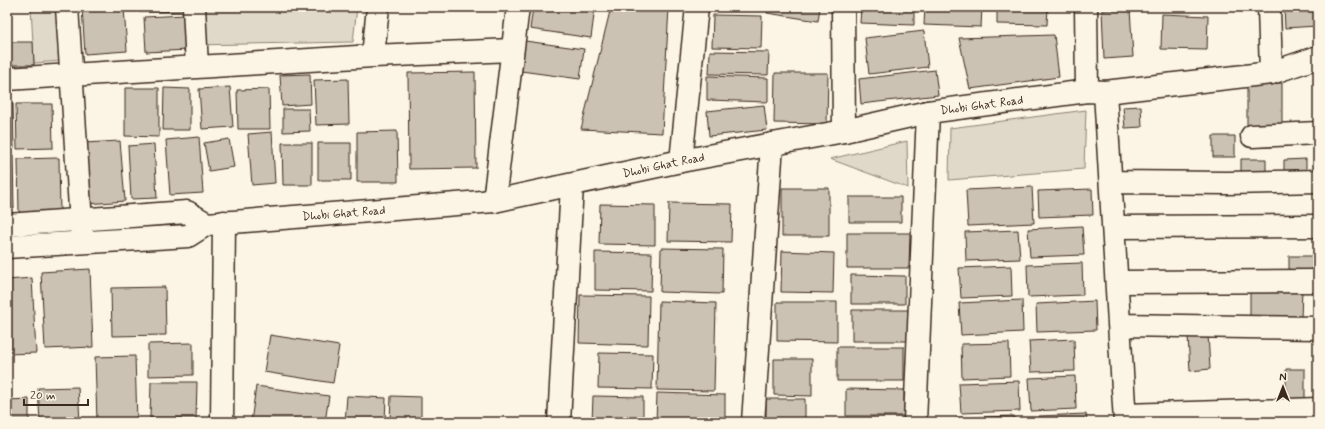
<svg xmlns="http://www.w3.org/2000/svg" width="1325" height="429" viewBox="0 0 1325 429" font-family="Mynerve,sans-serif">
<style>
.green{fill:#e0d8c8;stroke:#8e8173}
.building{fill:#ccc2b3;stroke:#3b2a1e}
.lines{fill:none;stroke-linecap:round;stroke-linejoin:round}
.minor-casing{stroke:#3b2a1e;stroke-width:25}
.tertiary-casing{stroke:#3b2a1e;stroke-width:25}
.secondary-casing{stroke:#3b2a1e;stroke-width:25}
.minor{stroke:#fcf5e5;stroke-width:22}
.tertiary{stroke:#fcf5e5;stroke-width:22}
.secondary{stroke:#fcf5e5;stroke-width:22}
.labels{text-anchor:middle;stroke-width:3;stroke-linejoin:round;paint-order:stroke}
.street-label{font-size:12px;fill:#3b2a1e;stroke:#fcf5e5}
</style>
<rect width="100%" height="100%" fill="#fcf5e5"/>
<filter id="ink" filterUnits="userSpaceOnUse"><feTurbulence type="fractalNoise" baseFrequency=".025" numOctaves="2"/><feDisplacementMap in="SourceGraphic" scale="8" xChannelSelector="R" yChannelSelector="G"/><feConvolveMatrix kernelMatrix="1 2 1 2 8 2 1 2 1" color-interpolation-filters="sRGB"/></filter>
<g filter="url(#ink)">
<path class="green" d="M31,7H59L62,61L34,63Z
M197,7H357L353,42L192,45Z
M1086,110L1084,169L949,180L950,128Z
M907,141L908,188L830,159Z"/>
<path class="building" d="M82,7H124L127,51L85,54Z
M139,7H192V11L139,12Z
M533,7H595L591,38L530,29Z
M611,7H669L662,133L581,129Z
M768,7H820L818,21L767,13Z
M861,7H914V25L860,23Z
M925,7H982L981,27L924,25Z
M997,7H1048L1047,25L997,24Z
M1284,7H1316L1317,26L1285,28Z
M1130,9L1133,57L1104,59L1102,10Z
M1162,14L1208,16L1207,50L1161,49Z
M186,15L188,50L146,52L144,17Z
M713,15L762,16L761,48L712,47Z
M924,31L928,67L869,74L865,38Z
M1054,35L1059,77L970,89L959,38Z
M525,41L584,49L580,79L521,71Z
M7,42H33L34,65H7Z
M710,51L769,52L768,75L709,74Z
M935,70L938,95L861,104L859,79Z
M475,72L476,168L409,169L408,73Z
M775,73H828L827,124L774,123Z
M310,74L311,104L282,106L280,75Z
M707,76L768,78V102L707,100Z
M348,79L349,124L316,125L314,80Z
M1282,83V132H1247V84Z
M230,87L233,127L202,129L199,89Z
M125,88H159V137L125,136Z
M164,88L190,89V130H163Z
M269,89L270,129H238L237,90Z
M7,104H13L14,148H7Z
M16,104H52L53,148L17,149Z
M764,105L767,130L709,136L707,111Z
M1141,106L1142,127L1125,128L1123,107Z
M283,109H309L310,131L283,132Z
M397,131L398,182H357V132Z
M272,132L275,183L252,185L248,134Z
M1213,136H1235V157H1213Z
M199,137L203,193L170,195L166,140Z
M229,139L234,167L209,171L204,143Z
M120,141L125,201L88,204L84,143Z
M282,143H312V185H283Z
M318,143H351V180H318Z
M154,144L157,198L131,199L128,146Z
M7,155H13L14,208H7Z
M59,158L60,213H19L18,159Z
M1241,159H1266V179H1241Z
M1306,159V179H1284V160Z
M1032,187L1034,223L968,226L966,190Z
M782,188H829V236H782Z
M1092,189L1093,215L1039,217L1038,191Z
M849,197H901V222H849Z
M669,203L732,204L731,242L668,241Z
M600,204L655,205V245L599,244Z
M1082,226L1084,255L1030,257L1028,229Z
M1018,230L1020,259L966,261L965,232Z
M847,233H910L909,268H847Z
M661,248L723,249L722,294L660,292Z
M782,251L834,253L833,293L781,292Z
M595,252L652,253L651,291L595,290Z
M1289,256H1316V276L1289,277Z
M1082,263L1083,295L1028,297L1027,265Z
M1011,266L1012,296L961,298L959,268Z
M90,269L93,347L45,349L41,272Z
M851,275L905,276V304H851Z
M32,278L36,353L7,354V280Z
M165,287L166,335L112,336L111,288Z
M1250,288L1302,289L1301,319L1250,318Z
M580,295L649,296L648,345L579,343Z
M1022,300L1023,332L961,335L959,303Z
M659,301L716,303L714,391L657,390Z
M1095,301L1096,330L1037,332L1036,304Z
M777,302H837V342L777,341Z
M852,310H908V341H852Z
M1208,334L1210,369L1190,371L1188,336Z
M270,335L339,346L333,383L264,372Z
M1074,339L1075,371L1031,372L1029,341Z
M193,343V375L148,376V344Z
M1009,343L1010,376L962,378L961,344Z
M837,347H904V381H837Z
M599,353L653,354L652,389L598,388Z
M135,356L137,422H97L95,357Z
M774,359H812V396L774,395Z
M1286,369H1305V402H1286Z
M1075,376L1076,409L1031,411L1029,378Z
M1019,381L1020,411L961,413L959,383Z
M151,382H197L196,418H150Z
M256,386L329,396L325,422H251Z
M78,387L80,422H40L38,388Z
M846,389L904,390V416H846Z
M657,393L725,395V422H656Z
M347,396L386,398L385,422H345Z
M391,396L421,397V422H390Z
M593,396L643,397V422H592Z
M29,399V422H7V400Z
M766,399H805V422H766Z
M1086,414L1087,422H1039V416Z
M1014,416V422H956V418Z"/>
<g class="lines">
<g class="minor-casing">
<path id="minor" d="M67,7L82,239
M194,7L197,67
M843,7L844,131
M1086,7L1087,91
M1269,7L1271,73
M373,56L378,7
M7,79L373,56L512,50
M1105,92L1125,422
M1252,136L1318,133
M681,161L697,7
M1111,182L1227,183L1318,181
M1113,227L1318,226
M1117,282L1318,281
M1119,325L1318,328
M1125,415L1318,409
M222,422L224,222
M559,422L572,185
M753,422L772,144
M915,422L928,112"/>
</g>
<g class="tertiary-casing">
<path id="tertiary" d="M494,201L518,7"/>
</g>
<g class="secondary-casing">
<g id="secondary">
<path id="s1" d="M7,225L187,212L207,224L494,201L681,161L844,131L928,112L1087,91L1105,92L1271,73L1318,57"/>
<path d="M7,247L188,236L207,224"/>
</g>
</g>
<use href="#minor" class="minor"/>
<use href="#tertiary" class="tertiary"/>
<use href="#secondary" class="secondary"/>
</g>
</g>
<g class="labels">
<g class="street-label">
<text dy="4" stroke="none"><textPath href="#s1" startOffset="989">Dhobi Ghat Road</textPath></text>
<text dy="4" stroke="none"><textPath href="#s1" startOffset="665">Dhobi Ghat Road</textPath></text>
<text dy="4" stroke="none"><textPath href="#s1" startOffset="341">Dhobi Ghat Road</textPath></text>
</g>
</g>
<rect width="1325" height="429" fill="none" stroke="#fcf5e5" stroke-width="24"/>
<rect x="12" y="12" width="1301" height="405" fill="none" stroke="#3b2a1e" stroke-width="1.5" filter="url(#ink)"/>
<g transform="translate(1283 387)" stroke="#fcf5e5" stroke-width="3" paint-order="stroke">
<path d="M0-3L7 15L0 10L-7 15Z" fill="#3b2a1e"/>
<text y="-6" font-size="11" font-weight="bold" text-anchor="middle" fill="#3b2a1e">N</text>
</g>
<path d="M24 399v6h64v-6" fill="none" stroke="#3b2a1e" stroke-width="2"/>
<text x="30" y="399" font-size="12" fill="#3b2a1e" stroke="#fcf5e5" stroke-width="3" paint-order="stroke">20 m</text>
</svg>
